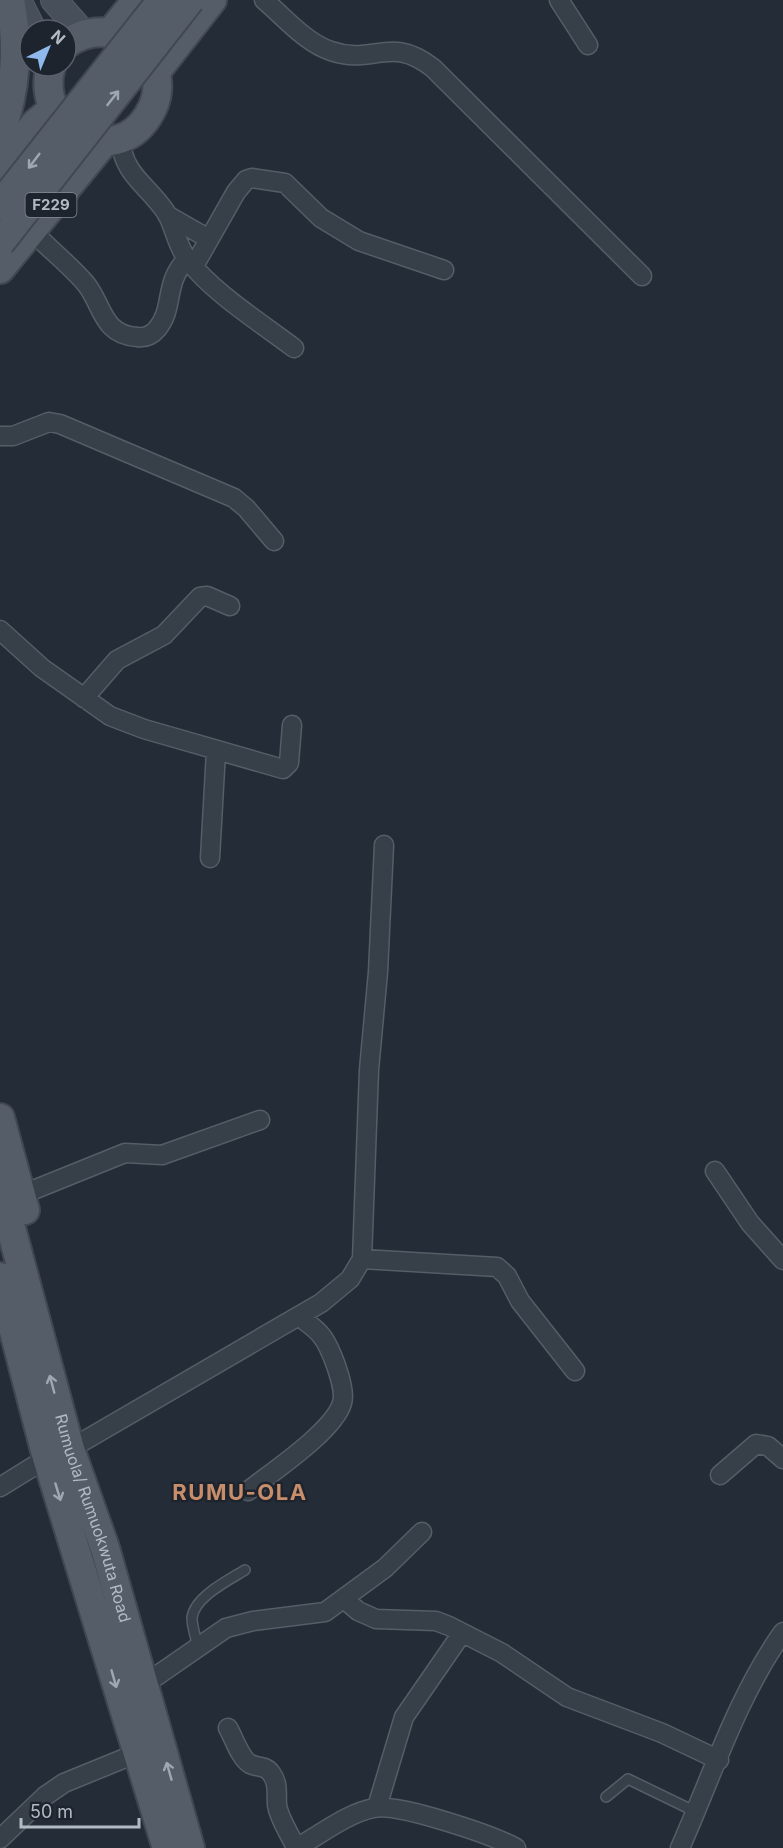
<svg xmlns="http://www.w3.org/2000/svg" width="783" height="1848" viewBox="0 0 783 1848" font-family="Inter,sans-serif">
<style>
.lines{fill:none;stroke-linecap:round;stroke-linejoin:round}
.service-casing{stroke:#555d66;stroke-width:12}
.minor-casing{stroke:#555d66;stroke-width:21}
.secondary-casing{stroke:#555d66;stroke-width:28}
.primary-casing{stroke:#414851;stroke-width:32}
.service{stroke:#373f48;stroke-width:9}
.minor{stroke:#373f48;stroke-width:18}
.secondary{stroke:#464f5a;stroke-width:26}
.primary{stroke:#555e68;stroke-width:28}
.primary-bridge-casing{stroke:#414851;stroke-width:32;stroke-linecap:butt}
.primary-bridge{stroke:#555e68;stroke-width:28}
.oneway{stroke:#9fa8b2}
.labels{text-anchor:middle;stroke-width:5;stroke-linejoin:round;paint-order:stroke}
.shield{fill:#1d242d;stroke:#858d97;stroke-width:1.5}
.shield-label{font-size:15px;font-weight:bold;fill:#b2bac4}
.street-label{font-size:16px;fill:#b2bac4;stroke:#1d242d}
.district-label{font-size:22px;font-weight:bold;letter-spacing:1.5px;fill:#c88d6a;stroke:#1d242d}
</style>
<rect width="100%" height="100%" fill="#242d37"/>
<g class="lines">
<g class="service-casing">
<path id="service" d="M198,1647C196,1638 192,1627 192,1618C194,1597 229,1580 245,1570
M606,1797L628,1779L696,1812"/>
</g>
<g class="minor-casing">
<path id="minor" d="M264,0C284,17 306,43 331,51C374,66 390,34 433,68L642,276
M559,0L588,45
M120,137C123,177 148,184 167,214C175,228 177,247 188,260C212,292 261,323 294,348
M167,215L209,239
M31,230C48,248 71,266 86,284C103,305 102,335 137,337C145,338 152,335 157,329C175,308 163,283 187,259
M194,266L236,192L246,180L252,178L285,183L321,218L359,241L444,270
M0,436H13L49,422L60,424L234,498L246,508L274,541
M0,630L42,668L110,716L144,729L283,769L289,763L292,725
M84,698L117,660L164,635L200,597L207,596L230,606
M210,858L216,751
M715,1171L750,1223L783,1260
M21,1195L125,1153L162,1155L260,1120
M362,1259L497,1267L507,1276L520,1301L575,1371
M70,1449L321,1303L350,1279L362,1259L369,1070L378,972L384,845
M720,1475L756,1444L768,1446L783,1459
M0,1487L47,1458
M248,1491C272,1472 334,1431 342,1403C347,1389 330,1345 320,1334C314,1327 306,1322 299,1316
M344,1599L358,1611L376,1619L436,1621L449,1626L502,1653L567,1697L662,1733L719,1760
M145,1684L226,1628L253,1621L325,1612L385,1568L422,1532
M228,1728C234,1738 240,1758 250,1764C258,1768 265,1765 271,1773C279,1784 276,1793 277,1805C279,1819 290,1834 296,1848
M377,1807L404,1717L462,1633
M0,1839L45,1796L64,1783L140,1752
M296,1848C320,1835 347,1813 374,1808C398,1803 493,1835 516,1848
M680,1848C712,1776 737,1697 783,1632"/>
</g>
<g class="secondary-casing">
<path id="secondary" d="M18,0L33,30
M54,0L84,34"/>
</g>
<g class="primary-casing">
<g id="primary">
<path d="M111,32L137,0"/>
<path d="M51,66C33,128 113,171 148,116C182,62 116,8 66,44"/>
<path d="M155,73L212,0"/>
<path d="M0,134C16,92 19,44 10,0"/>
<path d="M0,168L36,123L53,109"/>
<path d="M0,269L104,142"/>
<path d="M0,1118L25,1210"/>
<path id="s1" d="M0,1187L70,1449L105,1548L190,1848"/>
<path d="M0,1277L47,1458L167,1848"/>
</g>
</g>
<use href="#service" class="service"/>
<use href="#minor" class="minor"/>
<use href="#secondary" class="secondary"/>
<use href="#primary" class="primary"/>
<g class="primary-bridge-casing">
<path id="primary-bridge" d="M0,205L162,0
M0,243L190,0"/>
</g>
<use href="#primary-bridge" class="primary-bridge"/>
</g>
<defs><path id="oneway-shaft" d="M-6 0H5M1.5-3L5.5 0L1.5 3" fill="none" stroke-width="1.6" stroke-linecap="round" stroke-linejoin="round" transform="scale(1.5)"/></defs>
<g class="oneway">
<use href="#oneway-shaft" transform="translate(113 98) rotate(-52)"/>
<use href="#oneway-shaft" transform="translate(34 161) rotate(127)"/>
<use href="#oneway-shaft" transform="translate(52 1384) rotate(-105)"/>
<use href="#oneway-shaft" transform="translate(58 1492) rotate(73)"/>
<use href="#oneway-shaft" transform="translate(114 1679) rotate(74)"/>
<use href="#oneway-shaft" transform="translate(169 1771) rotate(-106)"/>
</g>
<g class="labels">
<rect class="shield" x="25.5" y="193" width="51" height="24" rx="4.5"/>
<g class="shield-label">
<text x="51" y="210">F229</text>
</g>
<g class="street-label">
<text dy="6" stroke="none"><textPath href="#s1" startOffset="344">Rumuola/ Rumuokwuta Road</textPath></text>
</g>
<g class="district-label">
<text x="240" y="1500">RUMU-OLA</text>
</g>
</g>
<g transform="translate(48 48) rotate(43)"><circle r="28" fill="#1d242d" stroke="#596069" stroke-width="1.5"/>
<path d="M0-4.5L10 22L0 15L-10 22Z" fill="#8fb8ec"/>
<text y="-9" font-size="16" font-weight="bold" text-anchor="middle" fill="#b2bac4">N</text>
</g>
<path d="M21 1818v9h118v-9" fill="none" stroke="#b2bac4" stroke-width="3"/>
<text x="30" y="1818" font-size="18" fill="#b2bac4" stroke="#1d242d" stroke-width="4.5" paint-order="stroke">50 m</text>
</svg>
